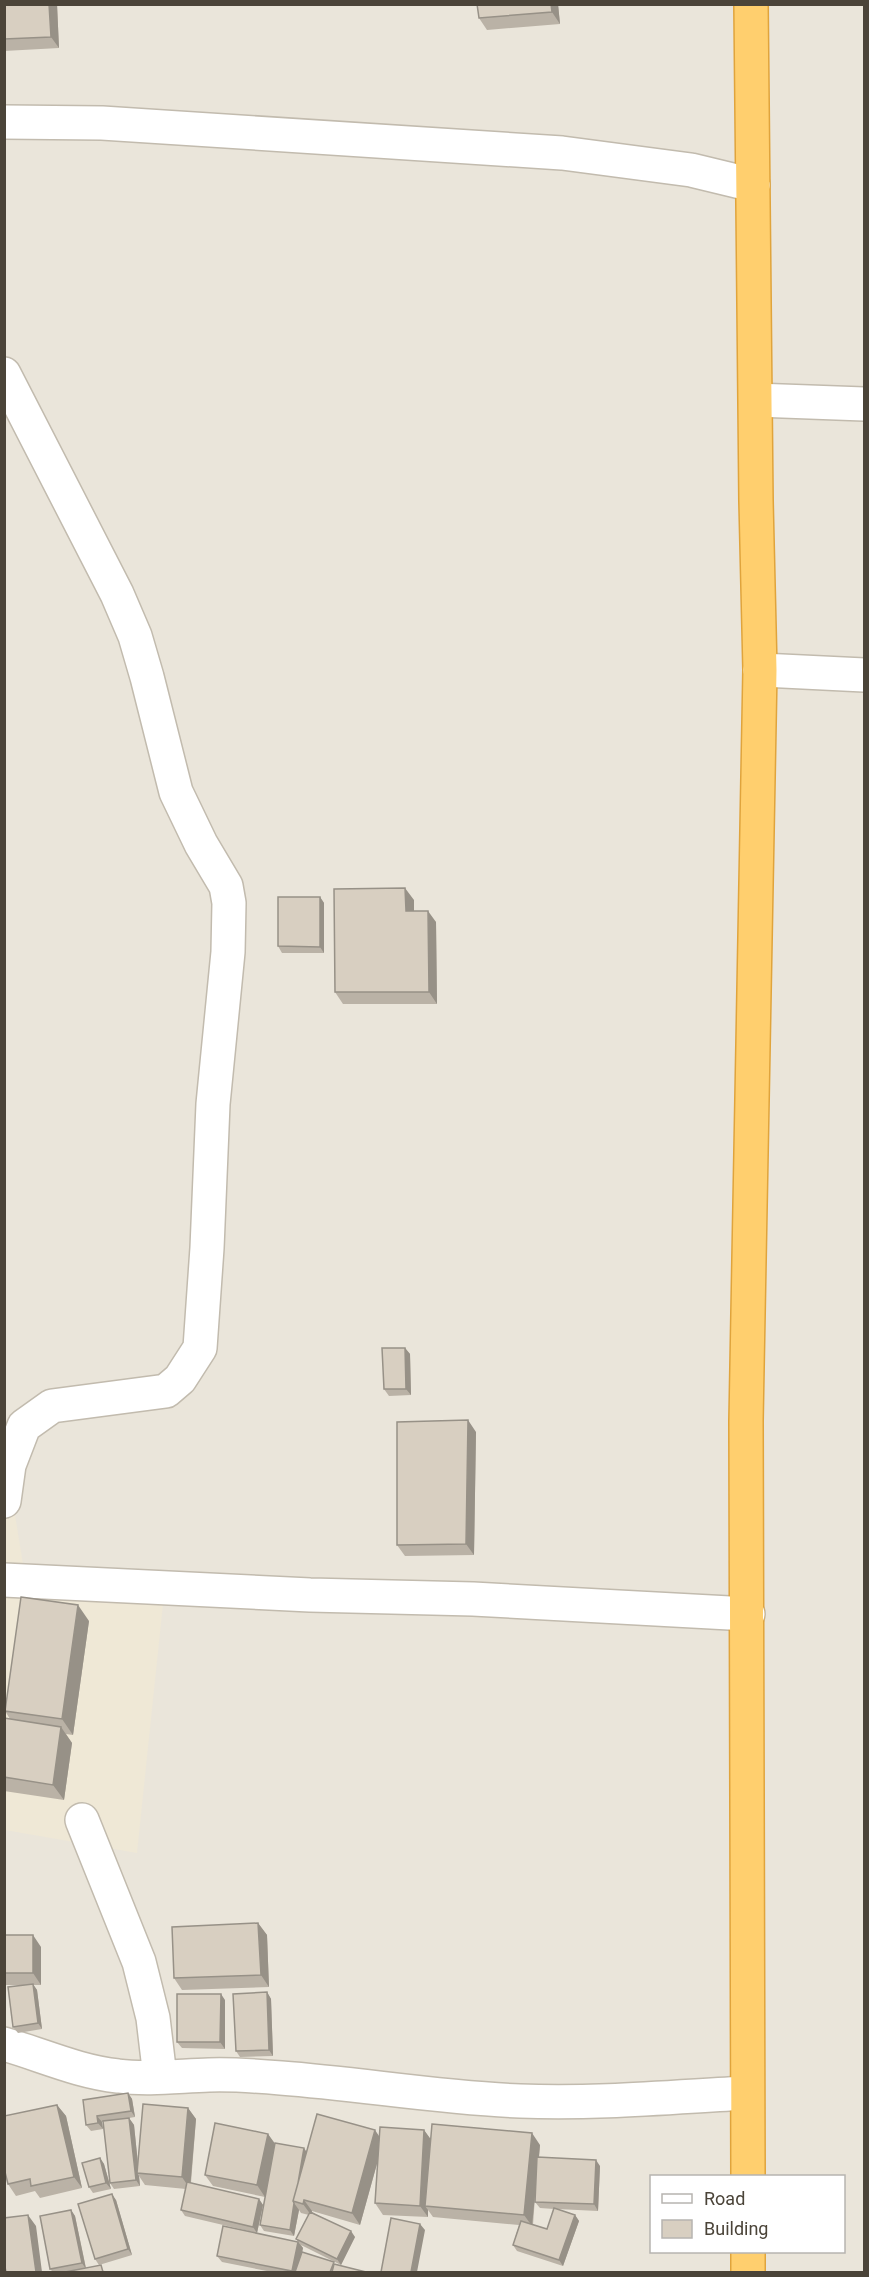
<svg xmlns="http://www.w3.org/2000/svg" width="869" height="2277" viewBox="0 0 869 2277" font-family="Roboto,sans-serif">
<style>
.residential{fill:#eae5da;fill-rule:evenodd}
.education{fill:#efe8d6}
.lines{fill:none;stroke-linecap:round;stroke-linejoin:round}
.minor-casing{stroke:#c2bbae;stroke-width:36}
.highway-casing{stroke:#e0a43c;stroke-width:36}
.minor{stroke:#fff;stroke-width:33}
.highway{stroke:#ffcf6e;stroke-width:33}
.wall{fill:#bab2a6;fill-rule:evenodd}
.shaded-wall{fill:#979187}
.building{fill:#d8cfc1;stroke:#979187;stroke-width:1.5}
</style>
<rect width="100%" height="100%" fill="#f6f3ec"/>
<path class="residential" d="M5,5H864V2272H5ZM652,2176H844V2252H652Z"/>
<path class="education" d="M4,1448L24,1570L163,1604L137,1853L5,1830Z"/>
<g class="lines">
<g class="minor-casing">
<path id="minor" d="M4,122L102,123L562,153L691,170L753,185
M4,374L117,594L135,636L147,677L176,792L201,844L226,886L229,903L228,952L213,1104L207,1248L200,1348L180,1379L166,1391L52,1406L24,1426L9,1465L4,1501
M756,400L864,404
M760,670L864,675
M4,1580L310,1595L473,1599L748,1614
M82,1820L139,1962L153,2018L160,2077
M4,2044C42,2055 79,2072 118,2076C148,2080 178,2076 209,2075C233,2074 257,2076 281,2078C361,2084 440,2098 520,2101C596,2104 672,2097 747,2093"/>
</g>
<g class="highway-casing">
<path id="highway" d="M748,2176L746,1421L760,670L756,501L751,4
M748,2252V2272"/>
</g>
<use href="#minor" class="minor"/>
<use href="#highway" class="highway"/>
</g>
<path class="wall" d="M4,4H57L59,48L4,51Z
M477,4H558L560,24L487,30L479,18Z
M320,897L324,903V953H282L278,946Z
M414,900V911L436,922L437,1004H343L335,992Z
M405,1348L410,1354L411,1395L389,1396L384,1389Z
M476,1432L474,1555L405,1556L397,1545Z
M89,1621L73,1735L66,1734L72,1743L64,1800L4,1791V1718L10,1719L5,1711Z
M258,1923L267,1935L269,1987L182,1990L174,1978Z
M4,1935L41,1947V1985H33L37,1990L42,2029L18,2033L13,2027L22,1985H4Z
M267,1992L271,1999L273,2056L240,2057L236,2051Z
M225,2000V2049L182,2048L177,2042Z
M128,2093L132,2099L135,2117L123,2119L129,2118L134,2125L138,2164L188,2108L196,2119L191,2183L259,2199L263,2205L257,2233L185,2216L181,2210L186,2189L145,2185L139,2176L140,2186L114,2189L110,2183L103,2122H102L103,2129L91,2131L86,2125Z
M57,2105L66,2116L82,2188L40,2198L35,2191L16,2196L8,2184Z
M424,2130L431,2140L540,2145L539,2158L600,2166L598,2211L557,2209L575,2215L579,2221L563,2266L517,2251L513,2245L519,2225L433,2217L428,2210V2217L383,2215L375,2203L378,2160L360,2225L312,2211V2212L355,2237L341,2265L301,2245L303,2248L302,2252L335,2264L366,2272H272L222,2262L217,2256L298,2242L296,2239L309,2215L301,2213L299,2210L294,2236L264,2231L260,2225L265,2197L213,2186L205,2175L268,2134L274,2144L306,2152L380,2137ZM536,2183L535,2202L540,2208L554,2209L547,2229L533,2225Z
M100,2158L104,2164L111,2189L93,2193L89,2187Z
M116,2200L132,2255L99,2265L95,2259Z
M71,2210L75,2216L86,2268L105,2271V2272H53L50,2269Z"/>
<path class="shaded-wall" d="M49,4H57L59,48L51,37Z
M551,4H558L560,24L552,12Z
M405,888L414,900V923L406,911Z
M320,897L324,903V953L320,947Z
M428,911L436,922L437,1004L429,992Z
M405,1348L410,1354L411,1395L406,1389Z
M468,1420L476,1432L474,1555L466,1544Z
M78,1605L89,1621L73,1735L62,1719Z
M61,1727L72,1743L64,1800L53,1785Z
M258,1923L267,1935L269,1987L261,1975Z
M33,1935L41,1947V1985L33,1973Z
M33,1984L37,1990L42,2029L38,2023Z
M267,1992L271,1999L273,2056L269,2050Z
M221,1994L225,2000V2049L220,2042Z
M128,2093L132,2099L135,2117L131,2111Z
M57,2105L66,2116L82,2188L74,2177Z
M188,2108L196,2119L190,2189L182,2177Z
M97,2116L102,2122L103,2129L98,2123Z
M129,2118L134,2125L139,2174L137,2173L139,2176L140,2186L136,2180Z
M375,2130L383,2142L360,2225L352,2213Z
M424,2130L432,2141L425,2206L428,2210V2217L420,2206Z
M532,2133L540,2145L532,2226L524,2215Z
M268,2134L276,2145L265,2197L257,2185Z
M304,2148L308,2154L295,2202Z
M100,2158L104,2164L111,2189L106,2183Z
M596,2160L600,2166L598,2211L594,2204Z
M112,2194L116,2200L132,2255L128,2249Z
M259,2199L263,2205L257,2233L253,2227Z
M304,2200L312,2211L311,2215L303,2204Z
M294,2203L299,2210L294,2236L290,2230Z
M71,2210L75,2216L86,2269L82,2263Z
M28,2215L36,2226L42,2272H36Z
M575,2215L579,2221L563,2266L559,2260Z
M420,2224L425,2230L417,2272H411Z
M351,2231L355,2237L341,2265L337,2259Z
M298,2242L303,2248L298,2272H293L292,2271Z"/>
<path class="building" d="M4,4H49L51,37L4,39Z
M477,4H551L552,12L479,18Z
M405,888L406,911H428L429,992H335L334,889Z
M278,897H320V947L278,946Z
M382,1348H405L406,1389H384Z
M468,1420L466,1544L397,1545V1422Z
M21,1597L78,1605L62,1719L5,1711Z
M4,1718L61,1727L53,1785L4,1777Z
M258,1923L261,1975L174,1978L172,1927Z
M4,1935H33V1973H4Z
M33,1984L38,2023L13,2027L8,1987Z
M267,1992L269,2050L236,2051L233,1994Z
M177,1994H221L220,2042H177Z
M128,2093L131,2111L97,2116L98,2123L86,2125L83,2100Z
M143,2104L188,2108L182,2177L137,2173Z
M57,2105L74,2177L31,2186L30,2179L8,2184L4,2168V2116Z
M317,2114L375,2130L352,2213L304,2200L303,2204L293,2201Z
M129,2118L136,2180L110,2183L103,2121Z
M215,2123L268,2134L257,2185L205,2175Z
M432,2124L532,2133L524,2215L425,2206Z
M380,2127L424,2130L420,2206L375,2203Z
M275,2143L304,2148L298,2183L293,2201L294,2203L290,2230L260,2225Z
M537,2157L596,2160L594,2204L535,2202Z
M100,2158L106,2183L89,2187L82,2163Z
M187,2182L259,2199L253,2227L181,2210Z
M112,2194L128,2249L95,2259L78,2204Z
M554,2208L575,2215L559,2260L513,2245L521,2221L547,2229Z
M71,2210L82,2263L50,2269L40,2216Z
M310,2212L351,2231L337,2259L296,2239Z
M28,2215L36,2272H6L4,2262V2218Z
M391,2218L420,2224L411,2272H381Z
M223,2226L298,2242L292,2271L217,2256Z
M302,2252L334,2262L330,2272H295Z
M334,2264L366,2272H332Z
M101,2265L103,2272H65Z"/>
<rect width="869" height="2277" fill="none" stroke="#4b4439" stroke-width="12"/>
<rect x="650" y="2175" width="195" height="78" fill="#ffffff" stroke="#b7b4b0" stroke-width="1.5"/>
<rect x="662" y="2194" width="30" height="9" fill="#ffffff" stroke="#b7b4b0" stroke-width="1.5"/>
<text x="704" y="2205" font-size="18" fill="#4b4439">Road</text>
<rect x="662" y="2220" width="30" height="18" fill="#d8cfc1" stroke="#b7b4b0" stroke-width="1.5"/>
<text x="704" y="2235" font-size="18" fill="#4b4439">Building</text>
</svg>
